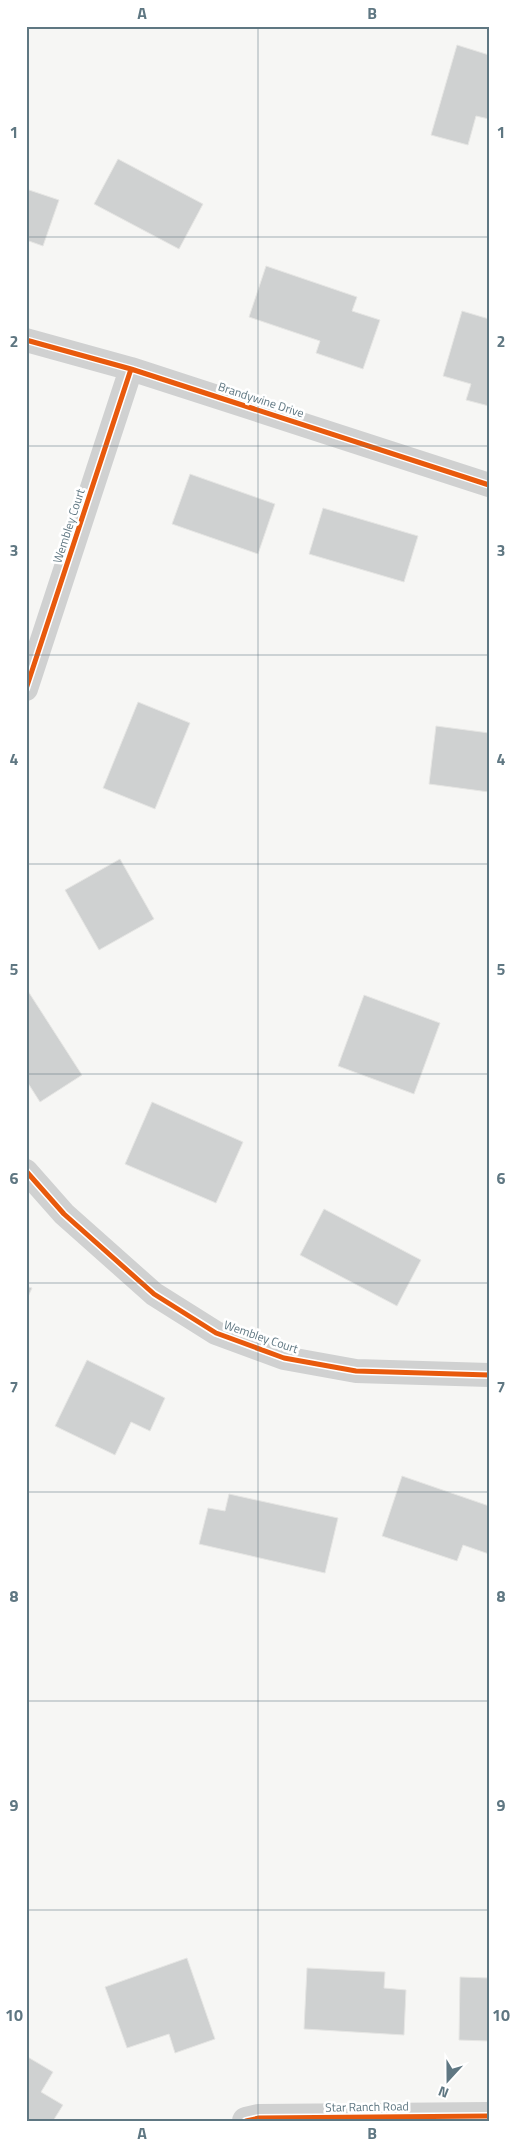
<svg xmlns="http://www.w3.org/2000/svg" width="515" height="2147" viewBox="0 0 515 2147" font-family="'Titillium Web',sans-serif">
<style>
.building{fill:#cfd1d1;stroke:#e6e6e4}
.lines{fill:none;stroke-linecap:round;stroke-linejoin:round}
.minor{stroke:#d0d1d1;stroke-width:24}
.tertiary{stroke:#d0d1d1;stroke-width:28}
.cycleway-casing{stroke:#fff;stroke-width:8}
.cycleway{stroke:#e8590c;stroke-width:5}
.grid{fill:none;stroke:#5f7782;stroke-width:1;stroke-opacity:0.55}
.labels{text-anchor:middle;stroke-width:5;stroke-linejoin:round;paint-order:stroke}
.street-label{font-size:12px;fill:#5f7782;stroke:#fff}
.neatline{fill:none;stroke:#5f7782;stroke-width:2}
.grid-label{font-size:16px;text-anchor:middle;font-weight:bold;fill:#5f7782}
</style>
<rect width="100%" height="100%" fill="#f6f6f4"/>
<path class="building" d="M457,45L489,55V119L476,116L468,145L431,135Z
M118,159L203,204L179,249L94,204Z
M26,189L59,200L43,246L26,240Z
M266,266L357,297L352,311L380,320L363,369L316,353L320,341L249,317Z
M462,311L489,319V406L466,400L471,384L443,376Z
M190,474L275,504L258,554L172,524Z
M323,508L418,536L404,582L309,554Z
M138,702L190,723L155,809L103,788Z
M436,726L489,733V792L429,784Z
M120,859L154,919L99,950L65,890Z
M26,988L82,1075L40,1102L26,1080Z
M364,995L440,1023L414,1094L338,1066Z
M152,1102L243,1142L216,1203L125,1164Z
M324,1209L421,1260L397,1306L300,1255Z
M26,1286L32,1288L26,1301Z
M87,1360L165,1398L150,1431L131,1422L115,1455L55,1426Z
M402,1476L489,1506V1554L463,1545L457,1561L382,1536Z
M229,1494L338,1518L325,1573L199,1544L208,1508L225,1511Z
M187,1958L215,2039L175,2053L169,2034L127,2048L105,1987Z
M307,1968L385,1972L384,1988L406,1990L404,2035L304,2029Z
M460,1977L489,1978V2041L459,2040Z
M26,2056L53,2072L41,2092L63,2105L53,2121H26Z"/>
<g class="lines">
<path class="minor" d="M26,340L131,369L489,485
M26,689L131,369
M26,1171L64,1214L154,1294L216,1333L284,1358L356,1371L489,1375"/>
<path class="tertiary" d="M246,2121L259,2118L489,2116"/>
<g class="cycleway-casing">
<path id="cycleway" d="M26,340L131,369L489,485
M26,689L131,369
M26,1171L64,1214L154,1294L216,1333L284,1358L356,1371L489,1375
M246,2121L259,2118L489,2116"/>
</g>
<use href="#cycleway" class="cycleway"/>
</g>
<path class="grid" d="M258,26V2121M26,237H489M26,446H489M26,655H489M26,864H489M26,1074H489M26,1283H489M26,1492H489M26,1701H489M26,1910H489"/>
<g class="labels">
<g class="street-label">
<text transform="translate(261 400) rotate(18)" y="4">Brandywine Drive</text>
<text transform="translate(69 526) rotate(-72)" y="4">Wembley Court</text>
<text transform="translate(261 1337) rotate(19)" y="4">Wembley Court</text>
<text transform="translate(367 2107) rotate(-1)" y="4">Star Ranch Road</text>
</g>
</g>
<rect width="515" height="2147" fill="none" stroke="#ffffff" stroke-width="55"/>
<g transform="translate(448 2080) rotate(201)" stroke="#ffffff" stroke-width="4" paint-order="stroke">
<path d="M0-4L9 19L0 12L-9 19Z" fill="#5f7782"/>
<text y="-8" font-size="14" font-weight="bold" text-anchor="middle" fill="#5f7782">N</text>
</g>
<rect x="28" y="28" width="460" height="2092" class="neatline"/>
<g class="grid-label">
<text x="142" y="19">A</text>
<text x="372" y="19">B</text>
<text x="14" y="138">1</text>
<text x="501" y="138">1</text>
<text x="14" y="347">2</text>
<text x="501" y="347">2</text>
<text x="14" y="556">3</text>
<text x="501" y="556">3</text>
<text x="14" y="765">4</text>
<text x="501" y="765">4</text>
<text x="14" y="975">5</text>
<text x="501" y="975">5</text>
<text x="14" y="1184">6</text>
<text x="501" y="1184">6</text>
<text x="14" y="1393">7</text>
<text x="501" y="1393">7</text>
<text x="14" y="1602">8</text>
<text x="501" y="1602">8</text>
<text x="14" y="1811">9</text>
<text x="501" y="1811">9</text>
<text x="14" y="2021">10</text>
<text x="501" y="2021">10</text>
<text x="142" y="2139">A</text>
<text x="372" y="2139">B</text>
</g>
</svg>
